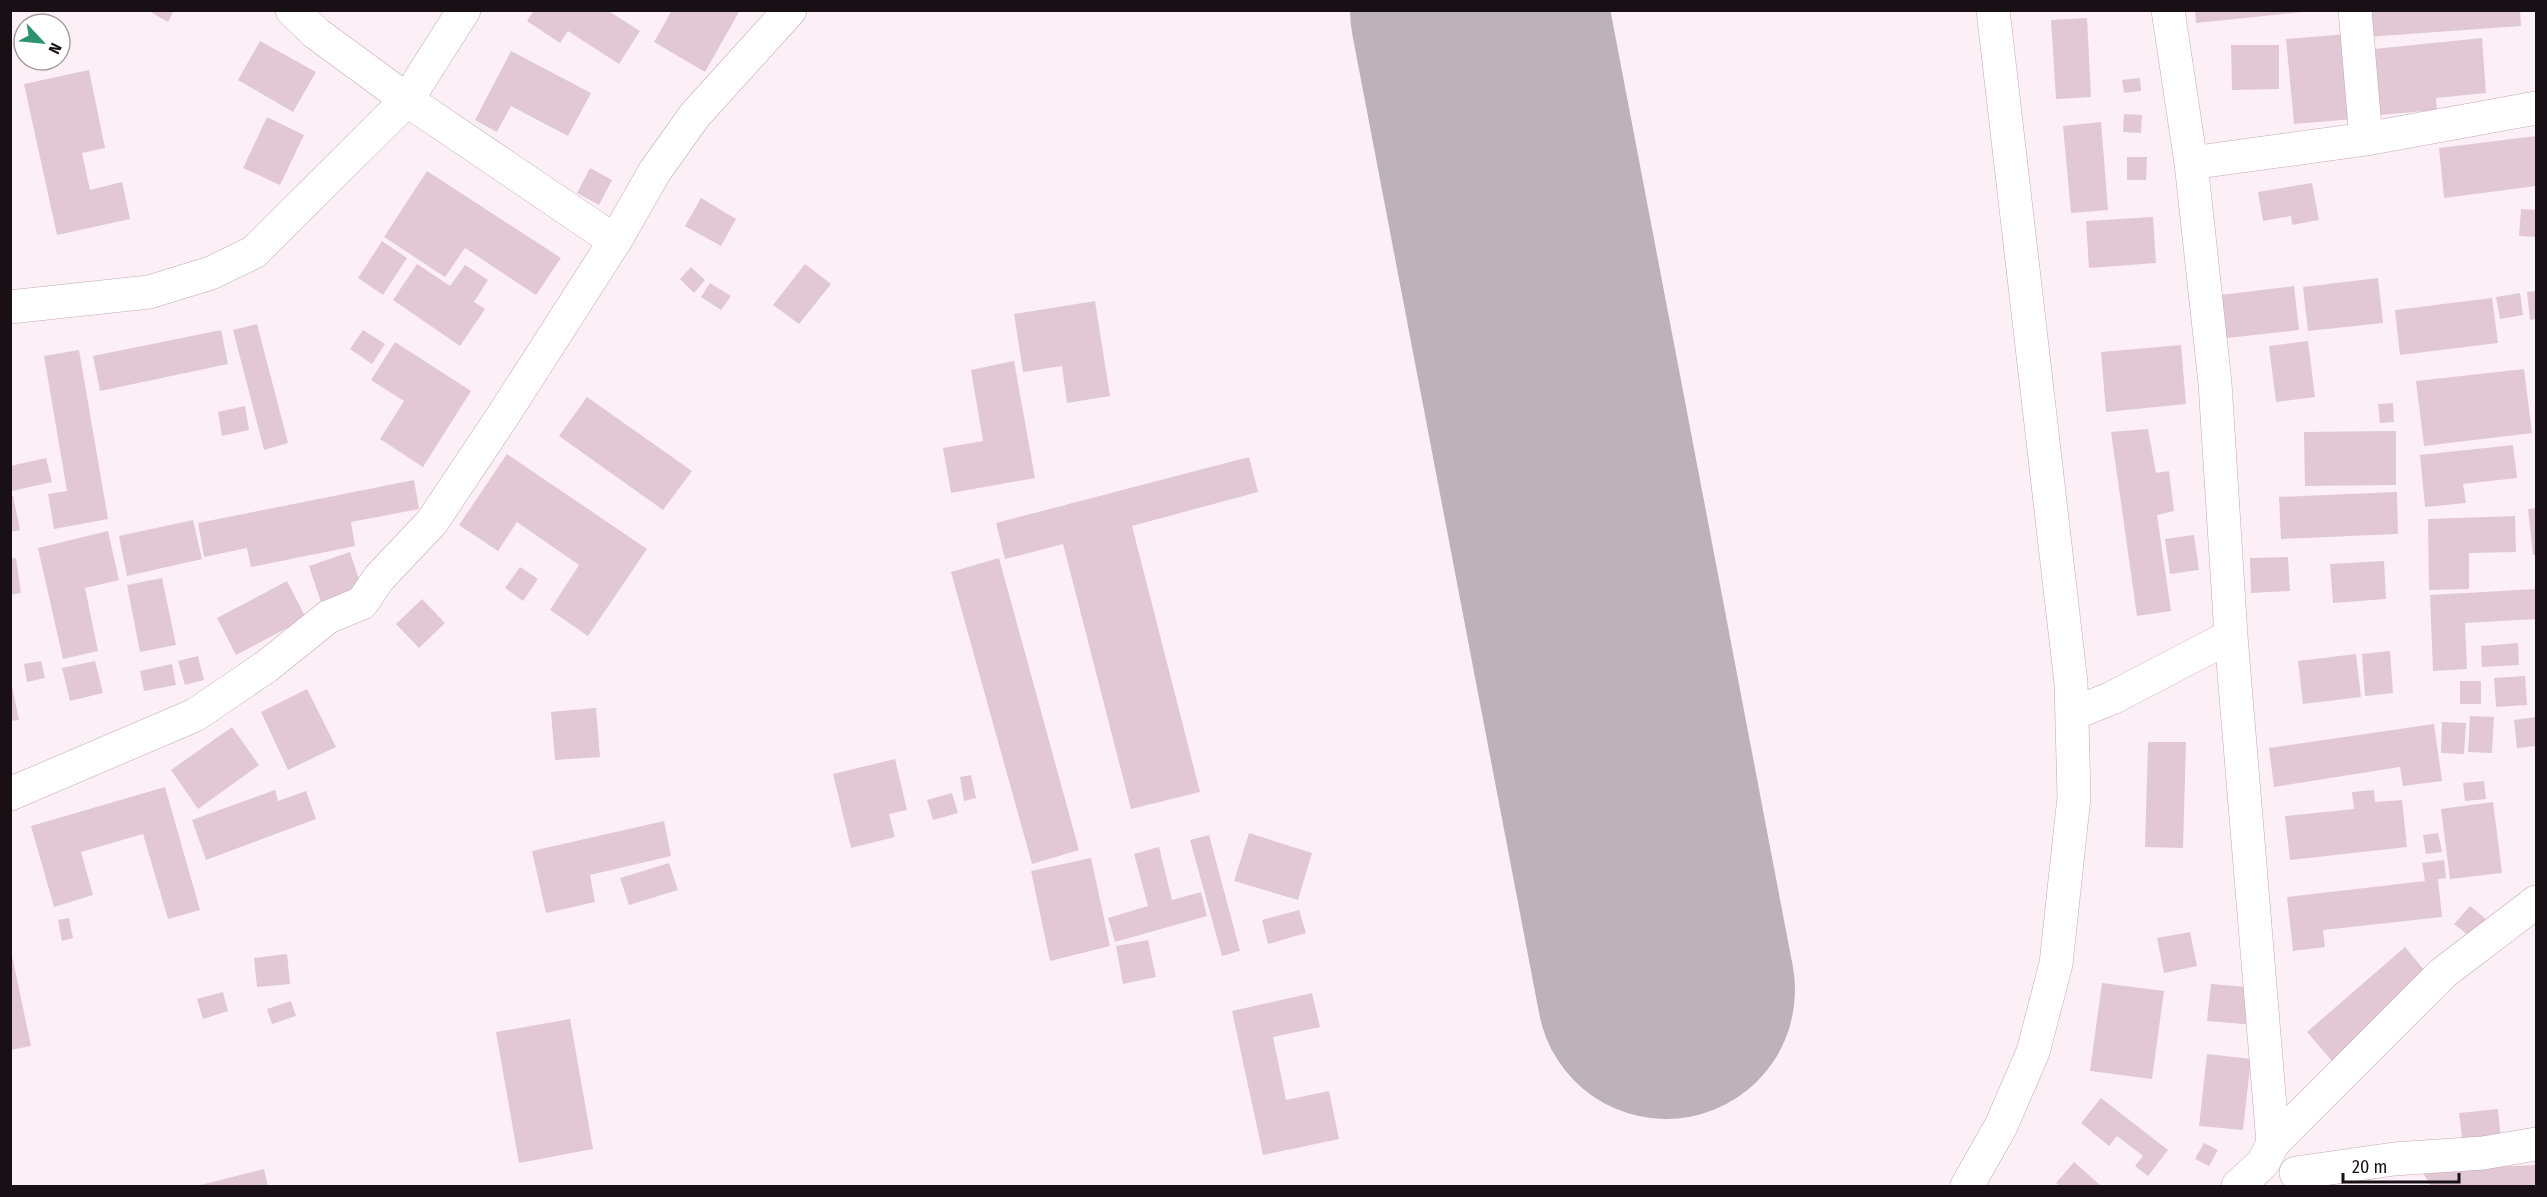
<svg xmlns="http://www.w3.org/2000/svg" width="2547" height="1197" viewBox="0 0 2547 1197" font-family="'Fira Sans Condensed',sans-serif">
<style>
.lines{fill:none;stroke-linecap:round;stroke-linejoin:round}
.runway{stroke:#bcb2b7;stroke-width:258}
.building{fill:#e2c7d5}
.minor-casing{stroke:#c2a8b6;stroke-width:34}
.secondary-casing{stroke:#c2a8b6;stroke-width:34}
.minor{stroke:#fff;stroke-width:33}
.secondary{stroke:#fff;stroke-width:33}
</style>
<rect width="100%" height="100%" fill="#fcf0f6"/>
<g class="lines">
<path class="runway" d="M1479,10L1666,990"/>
</g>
<path class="building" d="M147,10H174L168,22Z
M534,10H607L640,31L619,64L568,31L560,43L527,21Z
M672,10H740L705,72L654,42Z
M2195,10H2303V12L2196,23Z
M2365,10H2520L2521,26L2367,37Z
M2087,18L2091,97L2056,99L2051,20Z
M2347,34L2354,119L2294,124L2286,39Z
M2482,38L2486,93L2436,98L2437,110L2380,115L2374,49Z
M260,41L316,72L293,112L238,80Z
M2231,45H2279V89L2232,90Z
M511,51L591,93L568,136L511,106L497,132L475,120Z
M89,70L105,148L82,153L90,190L122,182L130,219L57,235L24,84Z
M2140,78L2141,91L2124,93L2122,80Z
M2124,114L2142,115L2141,133L2123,132Z
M267,117L304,135L280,185L243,168Z
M2101,122L2108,210L2071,213L2063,126Z
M2536,136V186L2444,198L2439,148Z
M2127,157H2147L2146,180H2127Z
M590,168L612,180L599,205L577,193Z
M427,171L561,258L536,295L465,248L445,277L384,237Z
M2312,183L2319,220L2292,225L2291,216L2263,221L2258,192Z
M701,198L736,219L721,246L685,226Z
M2521,209L2536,210V237L2519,236Z
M2153,217L2156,263L2089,268L2086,221Z
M382,241L407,258L383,295L358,278Z
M417,264L450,286L465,265L488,280L474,302L485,309L460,346L393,300Z
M805,264L831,284L799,324L773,305Z
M691,267L705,280L694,293L680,279Z
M2378,278L2383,323L2308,331L2303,287Z
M710,283L731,296L721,310L701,297Z
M2294,286L2299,330L2218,339L2213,296Z
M2536,291V319L2530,320L2527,292Z
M2520,293L2523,315L2500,319L2496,297Z
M2492,298L2498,343L2400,355L2395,310Z
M1095,301L1110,396L1067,403L1062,366L1023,372L1014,314Z
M257,324L288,443L264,450L233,330Z
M221,330L228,364L100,391L93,356Z
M363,330L385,344L372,364L350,349Z
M2308,341L2315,397L2276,402L2269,346Z
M395,342L471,391L423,467L380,439L404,401L371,380Z
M2181,345L2186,404L2106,412L2101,352Z
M79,350L108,519L54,529L48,494L67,491L44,356Z
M1014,361L1035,478L951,493L943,448L983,441L971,370Z
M2524,369L2532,433L2424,446L2416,381Z
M587,397L692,471L663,510L559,436Z
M2393,403L2394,422L2380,423L2378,404Z
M245,406L249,430L222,436L218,412Z
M2148,429L2156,473L2169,471L2174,511L2157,515L2171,611L2137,616L2111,432Z
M2396,431V485L2305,486L2304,432Z
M2513,445L2517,478L2463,484L2466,503L2425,507L2420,455Z
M507,454L647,549L588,636L550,610L579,565L517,522L498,551L459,525Z
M1249,457L1258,492L1132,526L1200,792L1131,809L1063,544L1005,559L996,523Z
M46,458L52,482L12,491L10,466Z
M414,480L419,509L351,522L355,546L251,567L247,548L204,557L198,523Z
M2397,492L2398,534L2281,539L2279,497Z
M10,496H13L20,530L10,532Z
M2536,508V555H2533L2528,509Z
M2515,516L2516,552L2469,553V589L2429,590L2428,519Z
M193,520L202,559L127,576L119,536Z
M108,531L119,580L85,588L98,651L63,659L38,548Z
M2194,535L2199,570L2170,574L2165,539Z
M350,552L363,592L322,605L309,566Z
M2288,557L2290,591L2251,593L2250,558Z
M16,558L21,593L10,595V559Z
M999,558L1079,850L1032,864L951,572Z
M2384,561L2386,599L2333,603L2330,564Z
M520,567L538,579L523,601L505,588Z
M162,578L176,645L140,652L127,585Z
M287,581L306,618L236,655L217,618Z
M2536,589V619L2465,623L2467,669L2433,671L2430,595Z
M422,599L445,623L419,648L396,624Z
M2518,643L2519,665L2482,667L2481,646Z
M2390,651L2393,693L2365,696L2362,654Z
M2356,654L2361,697L2303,704L2298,661Z
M198,656L204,680L185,685L178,661Z
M41,661L45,678L27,682L24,664Z
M95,661L103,693L70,701L62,668Z
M172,664L176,685L144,691L140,671Z
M10,676L19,720L10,721Z
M2525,676L2527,705L2496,707L2494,678Z
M2460,681H2481V704H2460Z
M307,689L336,747L288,770L261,712Z
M596,708L600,757L555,760L551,712Z
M2470,716L2494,717L2492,753L2468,752Z
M2536,717V746L2517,748L2514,720Z
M2442,722L2466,723L2464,754L2441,753Z
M2434,724L2442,781L2403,786L2400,767L2274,787L2269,748Z
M232,727L259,765L198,809L171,770Z
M2148,742H2186L2183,848L2145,847Z
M895,759L907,810L889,814L895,837L851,848L833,774Z
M971,775L976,798L964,801L960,777Z
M2484,781L2486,799L2465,801L2463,783Z
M165,787L200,910L168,919L143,834L81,852L93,895L54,907L31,826Z
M275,790L278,801L306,791L316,819L206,860L192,820Z
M2374,790L2375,802L2402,800L2407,847L2290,860L2285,816L2354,809L2352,792Z
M952,793L958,813L933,820L927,800Z
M2493,802L2502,873L2450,879L2441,809Z
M664,821L671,856L590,875L595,902L546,913L532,851Z
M1249,833L1312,853L1298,900L1234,881Z
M2438,833L2442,852L2426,854L2423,835Z
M1209,835L1240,951L1222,956L1190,840Z
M1159,847L1172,900L1201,892L1207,916L1115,942L1108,918L1148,906L1134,854Z
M1091,858L1110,946L1050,961L1031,871Z
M2444,860L2446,878L2438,879L2442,917L2323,930L2325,947L2293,951L2287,897L2425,881L2422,863Z
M669,863L678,890L629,905L620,878Z
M2470,906L2487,920L2472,938L2454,924Z
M1299,910L1306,933L1268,944L1262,920Z
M69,918L73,938L62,941L58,920Z
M2190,932L2197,966L2164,973L2157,938Z
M1148,940L1156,977L1123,984L1116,946Z
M10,946L31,1046L10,1050Z
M2405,947L2430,977L2332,1061L2307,1032Z
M287,954L290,984L257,987L254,958Z
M2102,983L2164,991L2152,1079L2090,1071Z
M2211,984L2259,988L2255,1025L2207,1021Z
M223,992L228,1011L203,1019L197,999Z
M1312,993L1320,1027L1273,1037L1286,1100L1329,1091L1339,1139L1263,1155L1232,1011Z
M291,1001L296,1016L272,1024L267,1009Z
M570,1019L593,1149L519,1163L496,1032Z
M2207,1054L2251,1059L2243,1130L2199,1126Z
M2101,1098L2168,1150L2148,1176L2135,1166L2143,1156L2117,1136L2109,1146L2081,1123Z
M2498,1109L2501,1140L2463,1144L2459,1113Z
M2204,1143L2218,1150L2209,1166L2195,1159Z
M2074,1162L2101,1186H2060L2056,1183Z
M2536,1165V1186H2431L2421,1170Z
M264,1169L268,1186H197Z"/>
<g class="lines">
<g class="minor-casing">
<path id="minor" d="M292,10L316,33L407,100L615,241
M2168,10L2191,163L2215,383L2231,636L2273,1143
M2355,10L2366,139
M2191,163L2366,139L2536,108
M10,307L149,292L211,273L254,252L407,100L464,10
M2072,714L2112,698L2231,636
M10,794L195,715L267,666L328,617L362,603L379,578L432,522L504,414L615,241L655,171L695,115L790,10
M2296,1173L2394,1159L2483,1153L2536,1144
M1967,1186L2001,1126L2033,1052L2056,964L2074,797L2071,683L1993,10"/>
</g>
<g class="secondary-casing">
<path id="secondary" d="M2238,1186L2263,1163L2273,1143L2443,973L2536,902"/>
</g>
<use href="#minor" class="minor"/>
<use href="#secondary" class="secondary"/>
</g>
<rect width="2547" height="1197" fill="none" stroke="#191015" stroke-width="24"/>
<g transform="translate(42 42) rotate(116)"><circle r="28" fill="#ffffff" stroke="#a39fa1" stroke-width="1.5"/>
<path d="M0-4.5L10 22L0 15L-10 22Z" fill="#2d926e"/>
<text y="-9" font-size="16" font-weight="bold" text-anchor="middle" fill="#191015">N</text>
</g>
<path d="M2343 1173v9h116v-9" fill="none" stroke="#191015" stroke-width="3"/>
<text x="2352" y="1173" font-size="18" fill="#191015" stroke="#ffffff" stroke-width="4.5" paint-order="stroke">20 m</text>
</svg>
